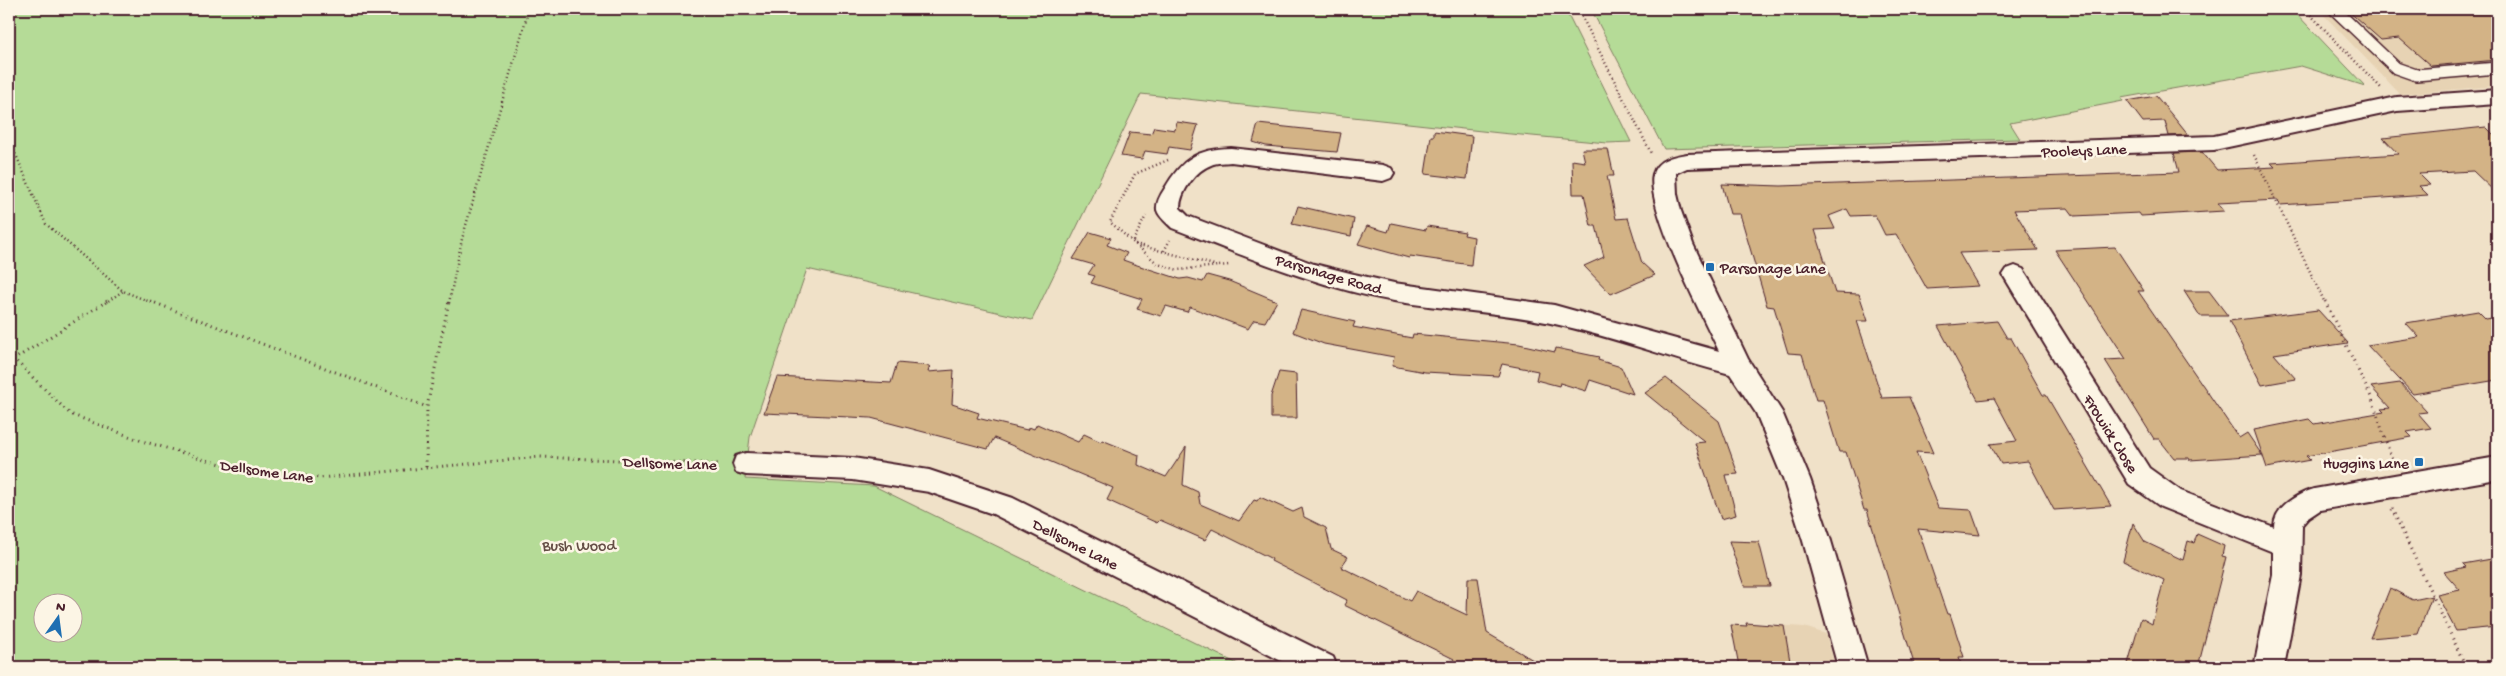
<svg xmlns="http://www.w3.org/2000/svg" width="2506" height="676" viewBox="0 0 2506 676" font-family="'Gochi Hand',sans-serif">
<style>
.built{fill:#e7d3b4}
.green{fill:#b5db97;stroke:#807d61;fill-rule:evenodd}
.building{fill:#d3b386;stroke:#4a1f2b}
.lines{fill:none;stroke-linecap:round;stroke-linejoin:round}
.lane-casing{stroke:#4a1f2b;stroke-width:14}
.street-casing{stroke:#4a1f2b;stroke-width:4}
.path-far1{stroke:#4a1f2b;stroke-width:2.5;stroke-dasharray:1 3;stroke-linecap:butt}
.path{stroke:#4a1f2b;stroke-width:3;stroke-dasharray:1 4.5;stroke-linecap:butt}
.lane{stroke:#fcf5e5;stroke-width:11}
.street{fill:#fcf5e5;fill-rule:evenodd}
.poi-dot{fill:#1f6fb2;stroke:#fcf5e5;stroke-width:2}
.labels{text-anchor:middle;stroke-width:5;stroke-linejoin:round;paint-order:stroke}
.street-label{font-size:16px;fill:#4a1f2b;stroke:#fcf5e5}
.poi-label{font-size:16px;fill:#4a1f2b;stroke:#fcf5e5;text-anchor:start}
.park-label{font-size:16px;fill:#654e46;stroke:#fcf5e5}
</style>
<rect width="100%" height="100%" fill="#f0e1c8"/>
<filter id="ink" filterUnits="userSpaceOnUse"><feTurbulence type="fractalNoise" baseFrequency=".02" numOctaves="2"/><feDisplacementMap in="SourceGraphic" scale="10" xChannelSelector="R" yChannelSelector="G"/><feConvolveMatrix kernelMatrix="1 2 1 2 8 2 1 2 1" color-interpolation-filters="sRGB"/></filter>
<g filter="url(#ink)">
<path class="built" d="M2318,9H2497V86L2400,94Z
M1761,624L1804,627L1826,634L1835,667H1768Z"/>
<path class="green" d="M9,9H1565L1631,142L1607,143L1500,133L1141,94L1032,320L807,269L750,437L745,479L874,486L1244,667H9ZM42,604H72V634H42Z
M1591,9H2292L2365,86L2301,66L2121,98L2123,101L2010,123L2020,139L1664,149Z"/>
<path class="building" d="M2346,9H2497V60L2431,66L2399,38L2381,40Z
M2156,96L2176,120L2188,135L2169,136L2165,121L2143,122L2127,101Z
M1177,122L1198,125L1190,150L1169,147L1167,154L1145,151L1142,159L1121,156L1130,132L1151,134L1154,127L1175,130Z
M1258,124L1341,133L1337,152L1266,146L1253,142Z
M2486,127L2497,138V194L2473,171L2419,174L2430,185L2419,186L2428,195L2280,205L2278,200L2218,203L2224,211L2141,216L2139,213L2074,216L2068,208L2014,210L2038,250L1959,253L1978,286L1927,289L1896,234L1885,235L1875,215L1851,216L1847,209L1829,216L1835,229L1815,230L1835,293L1859,294L1868,321H1857L1882,398L1909,397L1933,453L1916,452L1938,508L1971,510L1980,535L1918,529L1942,600L1947,614H1950L1964,657H1959L1962,667H1915L1867,510H1864L1846,452H1839L1823,400H1816L1802,354L1788,353L1774,307L1767,306L1740,214H1730L1722,184L1781,186L2179,172L2174,153L2202,152L2217,170L2275,167L2271,163L2398,154L2383,138Z
M1434,131L1472,136L1467,179L1425,174L1431,136H1434Z
M1582,149H1608L1614,176H1607L1616,219L1628,218L1642,263L1655,275L1611,294L1584,266L1604,257L1596,226H1591L1584,194H1573L1572,160L1585,162Z
M1298,206L1354,219L1351,236L1292,224Z
M1391,223L1426,230L1427,226L1465,232L1464,235L1474,237L1471,265L1410,256L1409,258L1358,244L1367,226L1388,232Z
M1090,232L1111,238L1107,245L1127,253L1123,260L1137,265L1180,279L1188,278L1203,282L1207,275L1229,281L1277,301L1265,322L1254,320L1248,329L1190,307L1187,312L1166,306L1161,316L1137,309L1142,299L1091,283L1095,276L1088,274L1094,265L1073,259Z
M2115,247L2144,291H2138L2239,438L2247,433L2262,455L2190,460L2189,458H2174L2159,439H2154L2105,360L2126,359L2055,250Z
M2184,291H2209L2228,316H2200Z
M1301,310L1355,322L1353,327L1412,338L1413,334L1519,344L1555,352L1556,348L1599,357L1598,360L1621,367L1633,394L1590,380L1586,391L1560,383L1559,386L1536,380L1538,371L1502,364L1498,376L1425,372L1392,366L1394,357L1324,344L1293,332Z
M2318,310L2348,343L2274,354L2296,379L2262,385L2229,321Z
M2478,311L2486,319L2497,317V380L2413,394L2367,345L2419,337L2406,323Z
M1997,321L2007,338H2011L2043,395H2046L2111,506L2054,510L2028,461L2001,464L1990,444L2017,441L1994,398L1978,400L1938,326Z
M897,363L930,366L928,372L954,370L952,404L979,413L977,418L1027,430L1029,427L1034,429L1037,424L1078,442L1084,434L1101,442L1102,440L1139,455L1138,465L1166,477L1186,447L1183,485L1198,492L1200,504L1239,521L1254,500L1257,501L1260,497L1293,512L1302,508L1304,517L1326,528L1331,549L1348,557L1341,567L1410,601L1416,591L1467,615L1468,578H1478L1487,633L1545,667H1449L1454,659L1344,605L1347,600L1271,561L1272,559L1212,529L1205,540L1160,520L1157,523L1107,500L1113,488L994,438L988,449L871,418L764,413L777,377L891,383Z
M1279,372L1296,374L1297,418H1271V396Z
M1666,378L1719,421L1738,474L1726,475L1736,515L1721,519L1695,443L1705,442L1645,393Z
M2400,383L2427,412L2418,413L2431,428L2407,432L2412,437L2306,456L2310,460L2267,468L2254,430L2309,419L2314,424L2384,412L2381,409L2390,408L2371,387Z
M2133,523L2145,542L2183,560L2188,541L2194,543L2197,534L2224,546L2222,556L2226,557L2198,667H2127L2141,618L2152,624L2164,580L2123,561Z
M1729,541L1759,542L1770,586H1744Z
M2497,558V627L2456,631L2437,595L2460,590L2444,572L2466,567L2463,564Z
M2390,588L2413,600L2432,596L2418,634L2370,638Z
M1746,623L1784,626L1791,667L1739,666L1731,625L1747,626Z"/>
<g class="lines">
<g class="lane-casing">
<path id="lane" d="M2334,9L2396,68L2416,75L2497,68"/>
</g>
<g class="street-casing">
<path id="street" d="M2497,90V104L2397,111L2214,150L1687,168L1676,173L1677,194L1681,211L1693,244L1748,359L1782,412L1810,479L1831,541L1868,667H1838L1803,541L1783,479L1756,413L1730,374C1671,359 1615,337 1555,324C1503,312 1447,310 1394,301C1317,287 1245,256 1172,228C1167,223 1159,217 1157,210C1156,202 1161,194 1165,188C1182,159 1197,149 1231,148L1383,165L1391,168L1394,173L1391,178L1383,181L1231,162C1225,163 1217,162 1211,165C1196,170 1180,192 1180,208L1188,216L1314,264L1354,274L1394,283L1554,305L1719,351C1703,317 1645,207 1653,174C1657,159 1674,156 1687,154L2214,136L2397,97Z
M2015,266L2023,269L2149,468L2181,491L2274,527C2274,507 2297,494 2314,489L2497,457V479L2320,510L2308,518L2302,525L2301,575L2284,667H2254L2273,575V552L2161,507L2129,484L2003,275L2007,269Z
M746,453L853,458L929,470L1013,498L1333,657L1337,667H1293L993,514L929,492L853,480L746,475L736,472L733,464L736,456Z"/>
</g>
<path class="path-far1" d="M1578,9L1652,155
M2305,9L2381,88
M9,139L46,224L123,291L153,303
M2254,155L2325,303
M1168,160L1135,174L1110,222L1158,264L1178,270L1229,265
M1133,241L1146,216
M1135,244L1214,265
M1164,251L1170,240
M105,303L123,291
M449,303L462,239L529,9"/>
<path class="path" d="M150,301L427,407
M2325,301L2372,399L2393,463
M9,354L70,414L142,441L228,466L320,478L540,457L721,464
M13,360L107,301
M426,467L427,407L449,301
M2392,509L2466,667"/>
<use href="#lane" class="lane"/>
<use href="#street" class="street"/>
</g>
</g>
<g class="poi-dot">
<rect x="1705" y="262" width="10" height="10" rx="2.5"/>
<rect x="2414" y="457" width="10" height="10" rx="2.5"/>
</g>
<g class="labels">
<g class="street-label">
<text transform="translate(2084 149) rotate(-2)" y="6">Pooleys Lane</text>
<text transform="translate(1329 273) rotate(16)" y="6">Parsonage Road</text>
<text transform="translate(2112 433) rotate(58)" y="6">Frowick Close</text>
<text transform="translate(670 462) rotate(2)" y="6">Dellsome Lane</text>
<text transform="translate(267 470) rotate(8)" y="6">Dellsome Lane</text>
<text transform="translate(1076 543) rotate(27)" y="6">Dellsome Lane</text>
</g>
<g class="poi-label">
<text x="1720" y="273">Parsonage Lane</text>
<text x="2409" y="468" text-anchor="end">Huggins Lane</text>
</g>
<g class="park-label">
<text x="579" y="550">Bush Wood</text>
</g>
</g>
<rect width="2506" height="676" fill="none" stroke="#fcf5e5" stroke-width="30"/>
<rect x="15" y="15" width="2476" height="646" fill="none" stroke="#4a1f2b" stroke-width="2" filter="url(#ink)"/>
<g transform="translate(58 618) rotate(14)"><circle r="24" fill="#fcf5e5" stroke="#b59f9b"/>
<path d="M0-4L9 19L0 12L-9 19Z" fill="#1f6fb2"/>
<text y="-8" font-size="14" font-weight="bold" text-anchor="middle" fill="#4a1f2b">N</text>
</g>
</svg>
